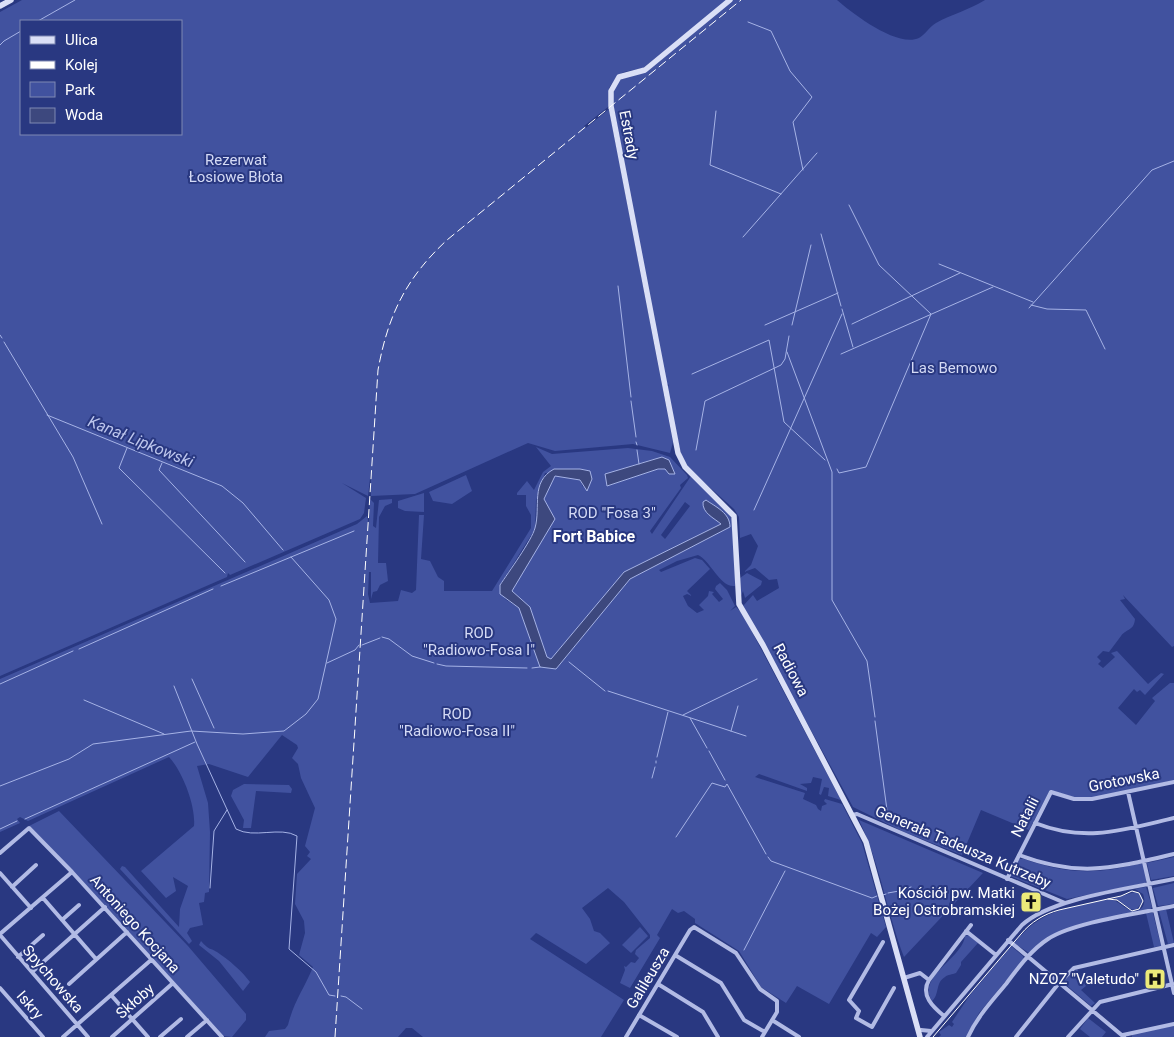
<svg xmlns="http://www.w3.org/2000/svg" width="1174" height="1037" viewBox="0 0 1174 1037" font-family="Roboto,sans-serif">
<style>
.green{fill:#41529f;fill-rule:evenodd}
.water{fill:#3d487e;stroke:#a6b3e6}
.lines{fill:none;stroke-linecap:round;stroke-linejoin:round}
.stream{stroke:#a6b3e6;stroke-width:1}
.minor{stroke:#b2bbe5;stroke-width:4}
.secondary{stroke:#dadff6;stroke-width:5.5}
.tram{stroke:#fff;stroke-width:1}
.rail{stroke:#fff;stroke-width:1;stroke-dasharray:9 4;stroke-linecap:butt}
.labels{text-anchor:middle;stroke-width:4;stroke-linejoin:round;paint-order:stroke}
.street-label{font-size:15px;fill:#fff;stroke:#293881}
.park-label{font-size:15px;fill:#d4daf5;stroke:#293881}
.poi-label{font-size:15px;fill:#fff;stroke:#293881;text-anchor:end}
.water-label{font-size:16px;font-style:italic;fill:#bdc6ed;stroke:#293881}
.neighbourhood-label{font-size:16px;font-weight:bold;fill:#fff;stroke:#293881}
</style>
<rect width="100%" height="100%" fill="#293881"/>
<path class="green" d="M22,0H728L643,68L624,72L617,76L609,88L608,107L584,126L586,128L609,109L673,442L670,453L633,444L555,451L528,443L415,494L371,496V470L368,496L342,483L366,498L364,513L360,519L230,575L228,573L227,577L0,676V12ZM21,21H181V134H21Z
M733,0H837C852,13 897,48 919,38C925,35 930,26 936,23C952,14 969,10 985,0H1174V646L1172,647L1123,595L1125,599L1120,600L1135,619C1134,631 1127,628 1121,636C1117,641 1113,647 1109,652L1103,651L1097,657L1101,661L1098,664L1103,668L1115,657L1111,653L1117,651L1148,684L1161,673L1164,674L1145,695L1140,690L1137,692L1134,689L1118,708L1136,725L1155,701L1152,698L1170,683H1174V780L1097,798L1073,797L1050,790L1029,830L981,810L962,855L904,832L853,807L743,606L753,595L757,601L779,588L777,579L769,580L755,568L744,572L751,565L758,546L751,534L740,538L739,517L734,509L688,468L682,458L666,389L669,385L665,383L612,97L617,82L623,78L650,69Z
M536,447L552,454L628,448L652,451L670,457L687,475L688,478L680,485L681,488L650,531L652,534L691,476C702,487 716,497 726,509C742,529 735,563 735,586C720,588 711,561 698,555L677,561L659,570L661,572L695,558L702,560L710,569L687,591L692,596L687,594L683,596L688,606L697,613L704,610L699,605L708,596L709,591L714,592L712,594L719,602L723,599L715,589L716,586L720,583L727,590L735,606L730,611L736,607L742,613L841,800L828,796L829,788L824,787L821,795L819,794L822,779L813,777L811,783L800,784L807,788V791L759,774L755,777L805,793L803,799L816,805L818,809L821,811L822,806L827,804L824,801L825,799L842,804L862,843L886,927L877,937L871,933L829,1004L797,986L786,1003L761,987L739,951L695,923V919L684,911L678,913L672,909L657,935L660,938L630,988L620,983L625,970L624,966L626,967L631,962L635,963L639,958L635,954L636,950L650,938V935L624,902L608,888L582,908L590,919L594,931L600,933L610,943L586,964L538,934L536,933L530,939L624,1000L601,1037H423L412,1028H406L398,1037H265L269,1031L285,1029L288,1025C294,1001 304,989 313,967L299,955L305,933L304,921L295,904L297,874L311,859L307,856L310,852L305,846L315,808L301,778L298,764L292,758L298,748L297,745L282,735L248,777L209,764L197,766L208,803L210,832L209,892L205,893L204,902L199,903L203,925L190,928L187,933L192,941L189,944L120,869L122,866L125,867L179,927L180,909L188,886L173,877L176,891L166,898L141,871L194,826C196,807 183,772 169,757L28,821L20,817L17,819L20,823L0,832V679L357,524L367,516L369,524L370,499L374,503L373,526L376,528L379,500L392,499V503L385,506L379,517L378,563H386L388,581L380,585L377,591L373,592L371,599V572H369L368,594L370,603L398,601L401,590L412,593L416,590L419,515H424L421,559L430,561L438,577L444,581V591H492L531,528V515L526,506V495H517V493L527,481L534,490L543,472L551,466ZM654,459L675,474L666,469L615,471ZM545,473L592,479L583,487L580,480L555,476L544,499L554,519L512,591L530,607L547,657L551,659L624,572L721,524L707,500L725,514L730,527L630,579L556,669L540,667L519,608L505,599L500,585L535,529L536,501ZM685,502L690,506L665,539L661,535Z
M466,475L472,491L452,504L433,501L429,492Z
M424,493V512L405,511L398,508V501Z
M740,571V578L747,573L762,581L761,585L745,598L743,591L740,598L739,572Z
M244,784L289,785L292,789L291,793L256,791L251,828H243L244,820L231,796L233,790Z
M59,811L188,946L246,1014V1020L232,1037L223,1036L101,901L29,826Z
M859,820L983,873L904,957C887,913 880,863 859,820Z
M1174,857V876L1151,880L1147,863Z
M1018,859H1024C1067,874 1097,875 1141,863L1144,865L1147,880L1145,883L1067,899L1010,876Z
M1174,883V904L1158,906L1153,888Z
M1146,887L1152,907L1150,910L1066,929L1048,937L1029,953L1014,943C1037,916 1053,911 1086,904C1095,902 1105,898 1113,900C1122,903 1126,912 1137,911C1144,908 1146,902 1143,894L1135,889Z
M1135,892L1141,895L1143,901L1136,910L1130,909L1114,898Z
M1166,909L1174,943L1168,944L1159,911Z
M1146,913H1153L1161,946L1154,947Z
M640,927L648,936L631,953L622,945Z
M969,935L978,943L961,962V965L956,973C952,975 948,974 945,977C935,983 940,994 932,1001C916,977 963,958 965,936Z
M201,941C210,951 209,947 217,952C229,960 242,971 250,982L243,991L219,961L199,945Z
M1011,946L1023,956L1024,959L979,1013L966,1037H939L941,1035L939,1032L949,1025L952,1027L954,1024L952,1022L970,995Z
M1077,969L1086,986L1081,990L1095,1003L1091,1006L1065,984L1064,981Z
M1088,1018L1106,1032L1102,1037H1090L1080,1029Z
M1174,1026V1037H1132V1034Z"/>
<path class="water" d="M662,457L669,460L675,474H669L665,469H658L607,486L605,474Z
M554,469H580L590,471L592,479L587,491L580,480L555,476L544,499L555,519L512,591L530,607L547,657L551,659L624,572L721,524C714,518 702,513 703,502L706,500C716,507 730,513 730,527L630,579L556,669L540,667L519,608L500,594V585C508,573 532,540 535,528C541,507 530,482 554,469Z"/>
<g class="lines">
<path class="stream" d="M38,21L75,0
M748,22L771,31L790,71L812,97L793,122L803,170
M0,45L4,41L21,31
M716,111L710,165L781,194
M821,234L841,306
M743,237L817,153
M939,264L1033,302
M618,286L631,397
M1031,305L1047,309L1086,310L1105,349
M1029,308L1152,170L1174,161
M842,309L853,347
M852,324L960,273
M765,325L838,293
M792,325L811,245
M0,335L2,338
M4,342L73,457L102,524
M787,352L832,472V600L867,661L875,717
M841,354L993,287
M692,374L769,340L784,422L825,460
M631,401L636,437
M47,415L222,486L243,503L283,550
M636,442L637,445
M127,448L119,468L225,573
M637,450L639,464
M696,450L705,401L781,365L785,359L789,336
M162,463L159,470L245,562
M837,469L839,473L866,467L931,314L879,265L849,205
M754,510L842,314
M221,586L354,531
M382,637L389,639L412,656L434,663
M362,645L380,638
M79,649L213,589
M569,662L605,691
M327,663L355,650L359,645
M437,664L446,666L527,668
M532,668L540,667
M192,679L214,728
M0,684L73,651
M174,686L197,744L236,829C254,839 280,826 297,836L289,949L316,972L329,995L335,996
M608,691L746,736
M84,700L164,734
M683,715L757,679
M690,718L707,748
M875,721L887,810
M731,731L738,706
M709,751L725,780
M657,757L668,712
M656,763V761
M652,778L655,767
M0,786L69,759L93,744L191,731L243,734L284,731L306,714L318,699L336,619L329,600L291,557
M25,819L195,742
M0,829L17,821
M676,837L712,783L725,787L727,784L766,854
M768,857L771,861L872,898L877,896
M210,888L214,831L227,810
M902,890L911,887
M888,893L899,891
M883,895L886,894
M744,950L785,871
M341,996L346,997L362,1009"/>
<path class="minor" d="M1128,792L1174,993
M852,815L857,814L1065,903
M1035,823C1086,843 1123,830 1174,818
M0,853L29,828L72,872L222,1037
M1019,855C1080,878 1113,868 1174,854
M0,873L31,908
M1007,879L1051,792L1074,799H1092L1174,782
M12,887L36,865
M43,898L96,959
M62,920L79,905
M966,931L996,955
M0,934L72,872
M0,935L88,1037
M1008,940L1124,1037
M883,942L849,1000L859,1011L856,1018L872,1027L894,988
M675,955L721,983L744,1020L765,1032
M18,957L43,935
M32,972L105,907
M904,978L920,973L929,980C920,995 933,1007 944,1016
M929,980L971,925
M69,984L127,932
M658,984L703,1012L718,1037
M0,988L43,1037
M111,995L148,1037
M639,1015L677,1037
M772,1020L799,1037
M921,1030L931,1031
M1123,1035L1174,1024
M63,1037L151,960
M112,1037L173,983
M160,1037L181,1019
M187,1037L207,1020
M626,1037L690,930L694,927L736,953L760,989L777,1001V1012L762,1037
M927,1037L1022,925C1051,898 1133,888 1174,879
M968,1037C977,1017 992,1001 1006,984C1018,968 1031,950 1048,939C1073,922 1142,913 1174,906
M1016,1037L1059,983L1074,968L1174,945
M1068,1037L1100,1002L1173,984"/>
<path class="secondary" d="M730,0L645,70L619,77L611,91V106L678,453L685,467L734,516L739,604L763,645L866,842L920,1037
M0,6L11,0"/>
<path class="tram" d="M933,1037L1021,934C1031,922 1044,914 1059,910L1121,896L1132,891L1139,893L1143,901L1139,909L1132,911L1117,900L1108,899"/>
<path class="rail" d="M335,1037L378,370C388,315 406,278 447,240L741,0"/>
</g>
<defs>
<g id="church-square" transform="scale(1.125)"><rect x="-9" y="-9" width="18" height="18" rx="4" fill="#ecea79" stroke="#293881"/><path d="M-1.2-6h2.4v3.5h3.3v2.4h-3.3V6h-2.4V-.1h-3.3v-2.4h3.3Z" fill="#111"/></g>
<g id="hospital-square" transform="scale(1.125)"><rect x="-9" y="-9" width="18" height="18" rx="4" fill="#ecea79" stroke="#293881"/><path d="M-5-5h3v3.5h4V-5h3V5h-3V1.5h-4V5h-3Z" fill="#111"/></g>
</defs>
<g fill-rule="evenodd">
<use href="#church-square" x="1031" y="902"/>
<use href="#hospital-square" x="1155" y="979"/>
</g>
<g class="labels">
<g class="street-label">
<text transform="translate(629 135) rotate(79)" y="5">Estrady</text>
<text transform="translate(791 670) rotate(62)" y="5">Radiowa</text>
<text transform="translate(1124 780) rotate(-11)" y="5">Grotowska</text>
<text transform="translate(1025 817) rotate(-63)" y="5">Natalii</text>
<text transform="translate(963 847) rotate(23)" y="5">Generała Tadeusza Kutrzeby</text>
<text transform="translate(135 924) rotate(48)" y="5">Antoniego Kocjana</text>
<text transform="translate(648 978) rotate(-59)" y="5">Galileusza</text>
<text transform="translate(53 979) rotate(49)" y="5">Spychowska</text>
<text transform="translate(135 1001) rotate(-41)" y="5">Skłoby</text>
<text transform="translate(30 1005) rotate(49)" y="5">Iskry</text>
</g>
<g class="park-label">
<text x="236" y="165">Rezerwat<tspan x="236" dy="17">Łosiowe Błota</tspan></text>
<text x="954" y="373">Las Bemowo</text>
<text x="612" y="518">ROD "Fosa 3"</text>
<text x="479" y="638">ROD<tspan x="479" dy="17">"Radiowo-Fosa I"</tspan></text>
<text x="457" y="719">ROD<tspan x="457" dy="17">"Radiowo-Fosa II"</tspan></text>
</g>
<g class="poi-label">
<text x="1015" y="898">Kościół pw. Matki<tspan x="1015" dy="17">Bożej Ostrobramskiej</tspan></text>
<text x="1139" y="984">NZOZ "Valetudo"</text>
</g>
<g class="water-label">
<text transform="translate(141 441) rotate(22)" y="6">Kanał Lipkowski</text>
</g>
<g class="neighbourhood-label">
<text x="594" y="542">Fort Babice</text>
</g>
</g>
<rect x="20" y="20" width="162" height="115" fill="#293881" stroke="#7f88b3"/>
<rect x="30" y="36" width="25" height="8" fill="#dadff6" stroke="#7f88b3"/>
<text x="65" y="45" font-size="15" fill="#ffffff">Ulica</text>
<rect x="30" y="61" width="25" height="8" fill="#ffffff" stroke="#7f88b3"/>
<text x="65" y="70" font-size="15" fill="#ffffff">Kolej</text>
<rect x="30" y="82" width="25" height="15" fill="#41529f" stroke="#7f88b3"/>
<text x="65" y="95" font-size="15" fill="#ffffff">Park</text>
<rect x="30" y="108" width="25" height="15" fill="#3d487e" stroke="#7f88b3"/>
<text x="65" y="120" font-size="15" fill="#ffffff">Woda</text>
</svg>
